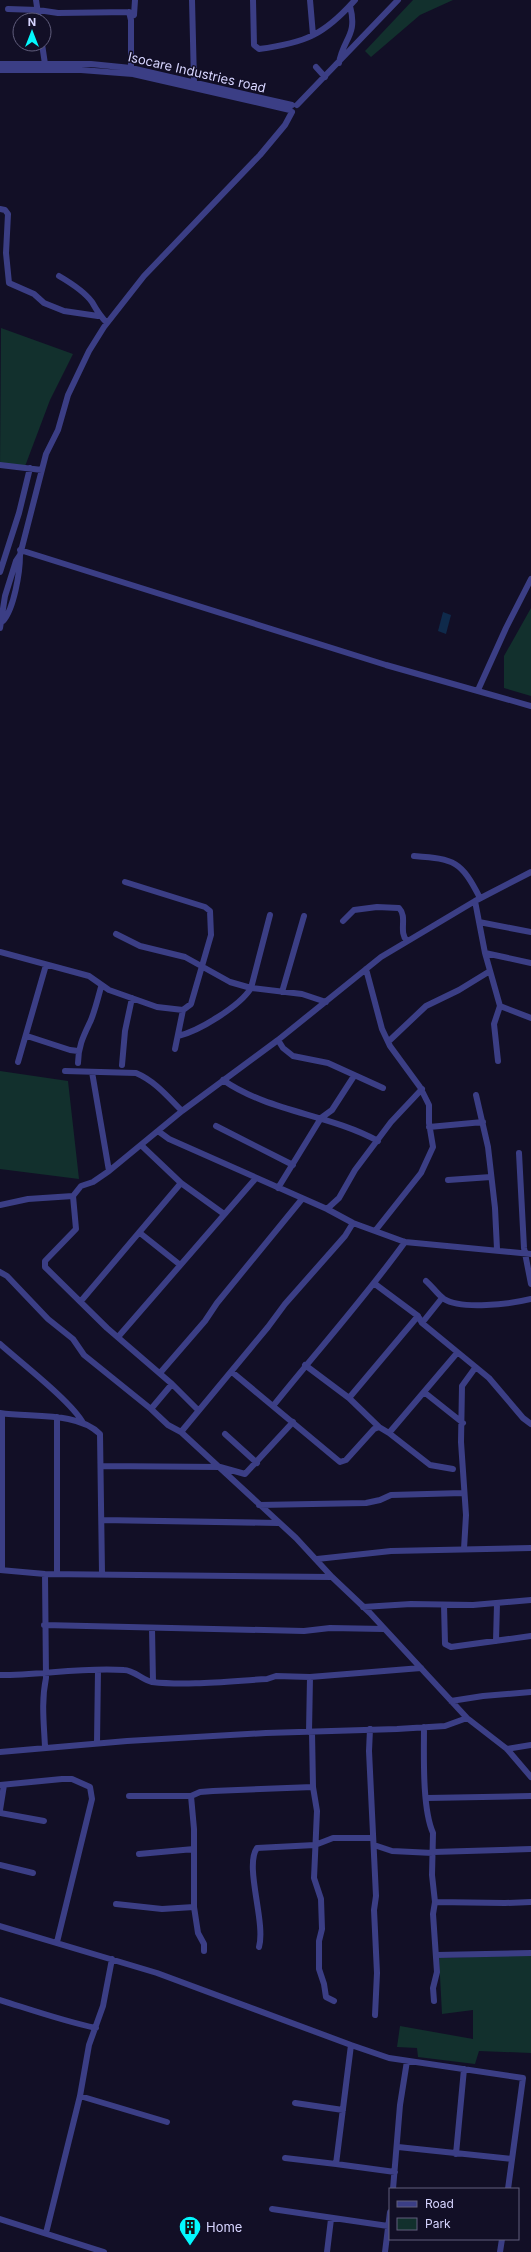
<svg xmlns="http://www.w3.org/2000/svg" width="531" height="2252" viewBox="0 0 531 2252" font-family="Inter,sans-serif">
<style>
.green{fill:#12302d}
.water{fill:#0f2a4b}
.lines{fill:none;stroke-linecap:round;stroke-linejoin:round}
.minor{stroke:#3b3e85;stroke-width:6}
.labels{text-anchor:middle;stroke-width:3;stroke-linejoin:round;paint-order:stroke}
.street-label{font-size:13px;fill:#d7d5ff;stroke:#120f26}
.poi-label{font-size:13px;fill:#d7d5ff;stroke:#120f26;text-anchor:start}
</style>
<rect width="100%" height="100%" fill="#120f26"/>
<path class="green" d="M413,0H453L420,15L371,57L365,51Z
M1,328L73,354L50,400L24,469L0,468Z
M531,608V696L504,688V656Z
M0,1071L68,1081L79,1179L0,1169Z
M531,1955V2053L479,2051L475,2064L418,2057L417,2048L397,2047L400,2026L473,2039V2010L442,2014L439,1958Z"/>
<path class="water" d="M443,612L451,615L446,634L438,631Z"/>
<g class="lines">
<path class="minor" d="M36,0L39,20
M192,0L194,81
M253,0L254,45L259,49C305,43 324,35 355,0
M310,0L313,35
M8,9L38,10L58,13L129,12L134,15L135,0
M129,12L131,20V68
M42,44L45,64
M339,63C343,38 358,36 350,6
M0,64H91L131,68L292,105
M316,67L325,77
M0,70H81L133,74L290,110
M297,105L398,0
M0,209L5,210L8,214L6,253L9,283L34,294L44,303L64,311L98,316
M59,276C71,283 84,291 92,302C97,311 100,316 107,323
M0,465L42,470
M20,550L386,665L531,706
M0,572L19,513L30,468
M3,621C14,609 20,572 20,555
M0,628L5,596L16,561L20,555L46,454L58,430L68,395L89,351L104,327L144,276L260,155L285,125L292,112
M478,690L506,628L531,579
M414,856C455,859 461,861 480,898
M475,901L485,953L500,1006L531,1018
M343,921L354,910L377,907L399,908C408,917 398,932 407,941
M479,922L531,932
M116,934L140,946L185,957L230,982L251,988L302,994L326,1002
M0,952L89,976L109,990L157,1007L183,1010L191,1004L211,935L210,911L205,907L125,882
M485,953L531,963
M366,969L382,1029L390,1046L420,1087L429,1105V1123L433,1147L421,1173L375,1231
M282,992L304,916
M27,1036L70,1050L78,1051
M178,1036C199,1031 240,1006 251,988L270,915
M278,1040L283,1048L293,1056L328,1063L383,1088
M389,1041L426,1006L459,990L490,971
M175,1049L183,1010
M498,1061L494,1024L500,1006
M18,1062L46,965
M78,1063C78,1046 84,1035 91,1020C95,1010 98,998 101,987
M122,1065L125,1031L132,998
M65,1071L136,1073C155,1081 168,1097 182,1111
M92,1072L109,1171
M223,1080C269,1112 329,1114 378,1141
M476,1095L488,1147L495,1208L497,1249
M216,1126L293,1165
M429,1127L483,1122
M158,1131L169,1139L327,1209L353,1223L405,1242L531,1254
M141,1145L181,1183L224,1214
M519,1153L524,1248L531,1284
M448,1180L491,1177
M278,1188L321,1118L332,1110L354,1076
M73,1196L76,1229L45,1261V1267L107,1328L172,1384L198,1410
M0,1205L28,1199L73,1196L81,1186L93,1182L109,1171L182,1111L278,1040L381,957L475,901L531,872
M327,1209L339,1198L355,1170L391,1122L422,1089
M140,1233L179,1264
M0,1272L7,1276L48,1319L73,1339L84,1355L151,1409L168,1425L181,1432L296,1538L332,1577L370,1613L467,1718L507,1749L531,1777
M426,1281C432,1286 437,1294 444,1299C461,1310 511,1304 531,1299
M375,1284L418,1316L422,1323L489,1378L523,1418L531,1424
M81,1301L181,1183
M422,1323L442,1298
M118,1337L256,1178
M0,1344C20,1362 72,1402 83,1423
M305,1365L349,1398L379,1427L389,1433L457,1353
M232,1372L340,1462L346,1460L374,1429L379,1427
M160,1373L205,1321L217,1303L302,1199
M424,1392L463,1423
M349,1398L418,1316
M273,1406C317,1351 364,1299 405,1242
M151,1409L172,1384
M0,1413C30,1418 77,1411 100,1434L102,1573
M57,1417V1573
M181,1432L268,1327L285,1304L345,1236L353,1223
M389,1433L430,1465L453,1469
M225,1434L257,1463
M101,1466L220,1467L245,1474L293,1422
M259,1505L366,1503L380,1500L391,1495L463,1493
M102,1520L278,1523
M464,1549L466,1515L461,1442L462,1386L475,1368
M317,1559L391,1551L531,1548
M0,1570L45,1574L332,1577
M2,1570V1414
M45,1574L46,1678C41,1702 44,1724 45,1747
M444,1605L445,1644L451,1647L531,1636
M363,1607L411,1604L473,1605L531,1600
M44,1625L304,1631L330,1628L384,1629
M152,1628L153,1682
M496,1641L497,1604
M0,1675C42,1675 82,1667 124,1670C134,1670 142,1680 152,1682C187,1686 231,1681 267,1679L276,1676L310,1677L421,1668
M451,1701L483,1696L531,1692
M424,1727C424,1755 422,1808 433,1833L432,1875L435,1902L433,1914L437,1972L433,1988L434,2001
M370,1729L369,1751L376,1896L374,1910L377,1973L375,2015
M309,1732L310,1677
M312,1732L313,1787L317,1811L314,1878L321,1899L322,1929L319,1941V1969L324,1984L326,1997L334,2001
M97,1743L98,1670
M507,1749L531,1745
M0,1752L127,1741L266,1733L397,1729L445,1726L467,1718
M0,1785L62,1779H72L90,1787L92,1799L57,1942
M129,1796H191L200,1792L213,1791L313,1787
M191,1796L194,1829V1907L198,1933L204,1944V1951
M427,1798L531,1796
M0,1810L4,1785
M0,1813L44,1821
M374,1845L392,1851L433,1853
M433,1852L531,1849
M139,1854L194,1849
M0,1865L33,1873
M435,1902L505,1903L531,1902
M116,1904L162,1909L194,1907
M0,1926L157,1973L351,2045L336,2164L395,2172
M259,1947C266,1922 244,1866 257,1848L315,1845L333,1838H373
M437,1955L531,1953
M0,2000C32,2010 63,2021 96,2028
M351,2045L389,2058L523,2078L508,2189
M80,2096L167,2122
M295,2103L343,2110
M398,2147L512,2159
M456,2154L464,2069
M285,2158L336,2164
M393,2189L400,2105L407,2061
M272,2209L388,2226
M0,2219L104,2252
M46,2233L80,2096L89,2045L103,2006L112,1959
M327,2252L331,2219
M385,2252L390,2212
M500,2252L502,2239"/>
</g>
<defs>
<g id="building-pin" transform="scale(1.15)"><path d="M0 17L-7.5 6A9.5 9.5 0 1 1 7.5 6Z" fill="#03f8fd" stroke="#120f26"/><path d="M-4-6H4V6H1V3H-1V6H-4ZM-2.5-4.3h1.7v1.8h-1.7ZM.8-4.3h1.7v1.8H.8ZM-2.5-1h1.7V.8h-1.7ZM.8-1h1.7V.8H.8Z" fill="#111"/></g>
</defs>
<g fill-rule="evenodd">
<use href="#building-pin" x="190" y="2227"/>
</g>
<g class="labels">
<g class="street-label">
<text transform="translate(197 72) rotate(13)" y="5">Isocare Industries road</text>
</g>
<g class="poi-label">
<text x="206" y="2232">Home</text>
</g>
</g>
<rect x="389" y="2188" width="130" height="52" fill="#120f26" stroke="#615e7d"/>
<rect x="397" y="2201" width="20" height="6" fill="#3b3e85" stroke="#615e7d"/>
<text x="425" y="2208" font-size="12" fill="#d7d5ff">Road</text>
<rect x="397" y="2218" width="20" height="12" fill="#12302d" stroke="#615e7d"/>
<text x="425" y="2228" font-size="12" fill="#d7d5ff">Park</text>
<g transform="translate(32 32)"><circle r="19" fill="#120f26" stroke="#615e7d"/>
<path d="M0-3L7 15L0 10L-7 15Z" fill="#03f8fd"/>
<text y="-6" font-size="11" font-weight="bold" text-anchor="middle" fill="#d7d5ff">N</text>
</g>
</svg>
